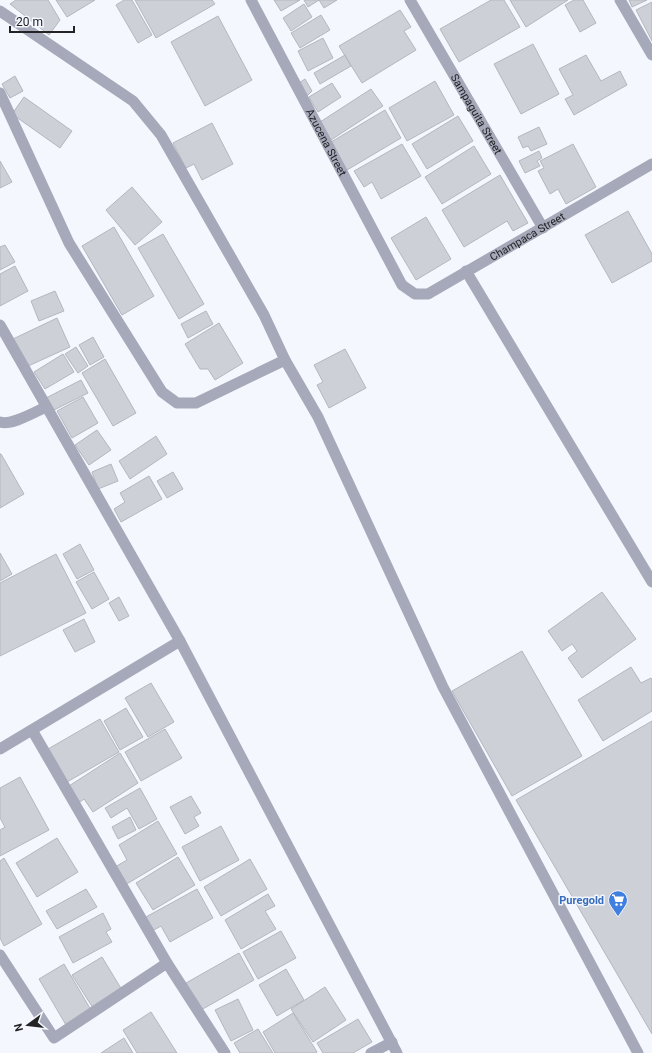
<svg xmlns="http://www.w3.org/2000/svg" width="652" height="1053" viewBox="0 0 652 1053" font-family="Roboto,sans-serif">
<style>
.building{fill:#ced0d7;stroke:#b4b7bd}
.lines{fill:none;stroke-linecap:round;stroke-linejoin:round}
.service{stroke:#a5a9b9;stroke-width:11}
.minor{stroke:#a5a9b9;stroke-width:11}
.labels{text-anchor:middle;stroke-width:3;stroke-linejoin:round;paint-order:stroke}
.street-label{font-size:11px;fill:#232326;stroke:#f4f7fd}
.shop-label{font-size:11px;font-weight:bold;fill:#366cbe;stroke:#f4f7fd;text-anchor:end}
</style>
<rect width="100%" height="100%" fill="#f4f7fd"/>
<path class="building" d="M16,0H48L60,20L49,35L10,4Z
M56,0H95L67,17Z
M124,0H132L152,35L138,43L116,5Z
M135,0H212L215,4L156,38Z
M274,0H300L281,11Z
M304,0H319L308,7Z
M319,0H337L324,8Z
M491,0H504L520,27L459,62L440,29Z
M510,0H568L526,27Z
M574,0H583L596,23L580,32L565,5Z
M629,0H647L632,7Z
M652,2V41L636,10Z
M304,4L312,17L291,31L283,18Z
M400,10L411,27L404,31L416,50L362,83L339,46Z
M321,15L330,30L300,48L291,33Z
M218,16L252,80L205,106L171,42Z
M323,38L333,58L308,71L298,51Z
M533,44L559,94L521,114L494,64Z
M345,55L351,66L320,84L314,73Z
M586,55L601,81L620,71L627,85L574,115L565,99L573,95L559,69Z
M15,76L23,91L10,98L2,84Z
M305,79L312,91L306,97L299,83Z
M435,81L454,115L407,141L389,108Z
M332,83L341,97L318,112L309,97Z
M371,89L383,106L331,140L320,122Z
M24,97L72,131L60,148L12,114Z
M385,110L401,138L347,170L331,142Z
M458,116L473,141L427,169L412,144Z
M212,123L233,164L202,180L194,164L186,168L173,143Z
M539,127L547,144L531,151L528,146L523,148L518,137Z
M402,144L421,176L381,199L372,182L364,187L354,171Z
M573,144L596,187L566,204L558,189L550,194L538,171L544,168L540,161Z
M474,146L491,174L442,204L425,177Z
M539,151L542,158L537,161L540,166L525,173L519,161Z
M0,161L12,182L0,188Z
M500,175L528,223L513,231L507,221L464,247L442,210Z
M132,187L162,222L135,245L106,210Z
M628,211L652,254V261L612,283L585,235Z
M426,217L451,259L416,280L391,238Z
M114,227L154,296L122,315L82,246Z
M163,234L204,304L179,319L138,248Z
M5,245L15,262L0,270V247Z
M15,266L28,291L0,306V274Z
M55,291L64,311L39,321L31,301Z
M206,311L213,324L188,338L181,324Z
M57,318L70,347L26,367L13,339Z
M219,323L243,363L215,380L208,369H200L185,344Z
M93,337L104,357L90,365L79,345Z
M76,347L88,366L78,373L65,354Z
M345,349L366,388L329,408L317,385L323,382L314,365Z
M63,354L74,372L45,389L34,372Z
M105,359L136,413L113,426L82,373Z
M81,380L88,393L52,411L46,398Z
M83,397L98,423L72,438L57,411Z
M97,430L111,450L89,465L75,445Z
M156,436L167,454L130,479L119,461Z
M0,454H1L24,494L0,508Z
M111,464L118,481L98,489L92,472Z
M173,472L183,489L167,498L157,481Z
M149,476L162,499L121,522L114,509L125,502L120,493Z
M80,544L94,570L77,579L63,554Z
M0,553L12,574L0,581Z
M56,554L86,613L0,656V583Z
M94,572L109,599L92,609L76,582Z
M602,592L636,639L582,678L568,658L577,651L572,644L562,651L548,631Z
M119,597L129,616L119,621L109,603Z
M84,619L95,642L75,652L63,630Z
M522,651L582,756L512,796L452,691Z
M631,667L641,683L651,678L652,680V711L603,741L578,700Z
M151,683L174,722L148,737L125,698Z
M126,708L143,737L120,750L104,721Z
M100,719L119,752L67,782L48,749Z
M652,721V1034L516,800Z
M165,729L182,758L141,781L125,752Z
M120,753L138,783L93,812L84,799L80,802L69,786Z
M20,777L49,830L0,856V830L5,827L0,818V788Z
M140,788L157,819L139,829L127,808L111,818L105,808Z
M191,796L201,813L194,817L199,826L185,834L170,807Z
M130,817L136,830L118,839L112,827Z
M158,821L177,854L125,885L115,867L127,860L119,845Z
M221,826L239,860L200,881L182,847Z
M57,838L78,872L37,897L16,863Z
M178,857L195,885L153,910L136,883Z
M4,858L42,924L4,946L0,938V861Z
M250,859L267,889L221,916L204,887Z
M86,889L97,907L57,929L46,911Z
M197,889L213,918L170,942L161,926L152,931L144,918Z
M268,894L275,906L265,911L276,929L241,949L225,920Z
M103,913L111,929L106,932L112,942L73,963L59,937Z
M281,931L296,958L258,979L243,952Z
M239,953L254,980L201,1010L186,983Z
M102,957L122,990L93,1008L72,975Z
M64,964L91,1010L66,1025L39,979Z
M286,969L304,1000L277,1016L259,985Z
M325,987L346,1020L313,1042L291,1009Z
M238,999L253,1030L231,1041L215,1010Z
M151,1012L177,1053H137L123,1030Z
M293,1013L317,1052L316,1053H275L263,1032Z
M358,1019L372,1042L353,1053H323L317,1043Z
M258,1029L273,1053H240L234,1043Z
M124,1038L133,1053H101Z"/>
<g class="lines">
<path class="service" d="M0,422C11,426 35,412 46,407"/>
<g class="minor">
<path id="s1" d="M251,0L402,285L415,294H428L652,164"/>
<path id="s2" d="M410,0L543,228"/>
<path d="M620,0L652,55"/>
<path d="M0,11L133,101L161,135L264,315L285,360L318,417L443,687L638,1053"/>
<path d="M0,93L69,243L162,392L177,403H196L285,360"/>
<path d="M466,271L652,582"/>
<path d="M0,325L180,641L397,1053"/>
<path d="M32,730L167,963L225,1053"/>
<path d="M0,749L180,641"/>
<path d="M0,955L54,1038L167,963"/>
<path d="M371,1053L392,1042"/>
</g>
</g>
<defs>
<g id="supermarket-pin" transform="scale(1)"><path d="M0 17L-7.5 6A9.5 9.5 0 1 1 7.5 6Z" fill="#3f7fe0" stroke="#f4f7fd"/><path d="M-6-5.5h2.5l.6 2H6L4.5 2H-2.5L-4.4-4H-6ZM-1.5 3.2a1.3 1.3 0 1 0 .1 0ZM3 3.2a1.3 1.3 0 1 0 .1 0Z" fill="#fff"/></g>
</defs>
<g fill-rule="evenodd">
<use href="#supermarket-pin" x="618" y="900"/>
</g>
<g class="labels">
<g class="street-label">
<text dy="4" stroke="none"><textPath href="#s2" startOffset="132">Sampaguita Street</textPath></text>
<text dy="4" stroke="none"><textPath href="#s1" startOffset="161">Azucena Street</textPath></text>
<text dy="4" stroke="none"><textPath href="#s1" startOffset="466">Champaca Street</textPath></text>
</g>
<g class="shop-label">
<text x="604" y="904">Puregold</text>
</g>
</g>
<g transform="translate(28 1025) rotate(255)" stroke="#f4f7fd" stroke-width="3" paint-order="stroke">
<path d="M0-3L7 15L0 10L-7 15Z" fill="#232326"/>
<text y="-6" font-size="11" font-weight="bold" text-anchor="middle" fill="#232326">N</text>
</g>
<path d="M10 26v6h64v-6" fill="none" stroke="#232326" stroke-width="2"/>
<text x="16" y="26" font-size="12" fill="#232326" stroke="#f4f7fd" stroke-width="3" paint-order="stroke">20 m</text>
</svg>
